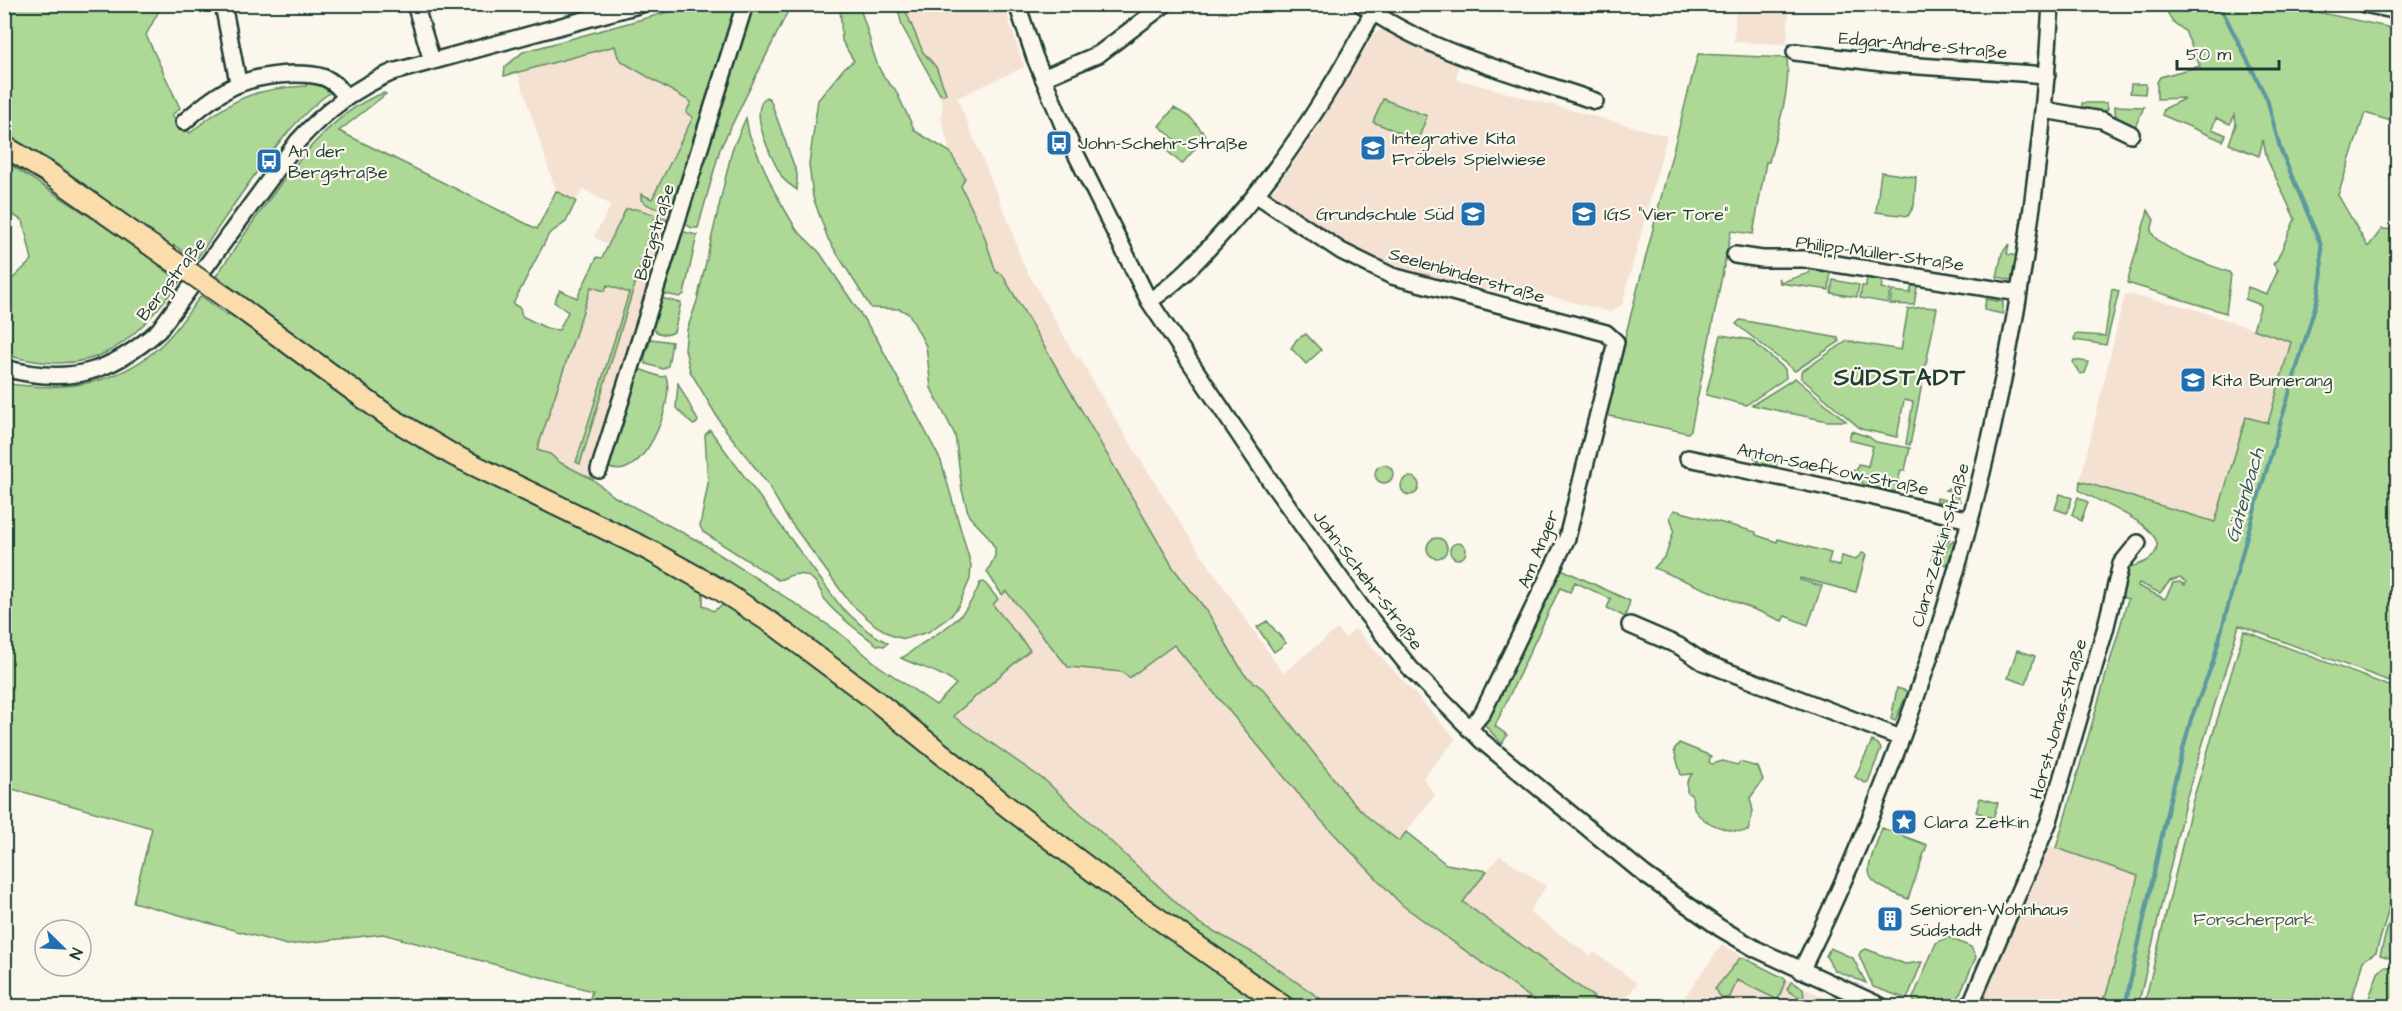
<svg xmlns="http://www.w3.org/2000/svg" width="2402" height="1011" viewBox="0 0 2402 1011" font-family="'Architects Daughter',sans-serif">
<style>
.built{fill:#f4e1d2}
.green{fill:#add896;stroke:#668a65;stroke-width:1.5;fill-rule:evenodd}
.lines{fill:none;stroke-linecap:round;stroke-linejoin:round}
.stream{stroke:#5d999e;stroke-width:4}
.minor-casing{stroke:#1f3d34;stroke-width:20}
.major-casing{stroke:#1f3d34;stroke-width:24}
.minor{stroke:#fbf7ec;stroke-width:15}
.major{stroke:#faddab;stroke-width:20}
.major-bridge-casing{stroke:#1f3d34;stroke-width:24;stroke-linecap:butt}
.major-bridge{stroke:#faddab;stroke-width:20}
.labels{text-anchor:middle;stroke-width:4.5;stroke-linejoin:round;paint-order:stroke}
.street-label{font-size:18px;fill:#1f3d34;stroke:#fbf7ec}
.poi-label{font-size:18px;fill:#1f3d34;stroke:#fbf7ec;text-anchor:start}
.park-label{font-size:18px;fill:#3b5c48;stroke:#fbf7ec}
.water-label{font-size:20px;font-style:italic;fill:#345c57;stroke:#fbf7ec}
.district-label{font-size:24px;font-weight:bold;letter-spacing:1.5px;fill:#1f3d34;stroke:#fbf7ec}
</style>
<rect width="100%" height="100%" fill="#fbf7ec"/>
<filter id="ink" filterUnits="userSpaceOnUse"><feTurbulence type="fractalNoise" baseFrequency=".0167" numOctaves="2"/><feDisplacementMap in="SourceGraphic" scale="12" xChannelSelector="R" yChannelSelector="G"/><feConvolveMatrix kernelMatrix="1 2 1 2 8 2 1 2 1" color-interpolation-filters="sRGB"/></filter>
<g filter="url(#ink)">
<path class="built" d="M1736,4L1789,5L1787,44L1734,42Z
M897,5H1004L1024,67L957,98L1010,225L1022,262L1077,359L1080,357L1096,388L1186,532L1283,673L1337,629L1346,639L1355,628L1456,739L1423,778L1435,795L1399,841L1370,819L1349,798L1264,690L1244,674L1207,611L1174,569L1002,274L996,272L983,232L961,186L958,164L950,152L941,117L943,104L929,72L902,26Z
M1383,29L1423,51L1459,64L1456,79L1667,136L1622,305L1610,312L1504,284L1501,293L1409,271L1349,247L1272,198L1271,193L1312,137L1375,33Z
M615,46L618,57L624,63L691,102L693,116L652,199L678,207L592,479L559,462L550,454L537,450L591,287L607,285L629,292L576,462L580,463L655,218L667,222L666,218L637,209H626L608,245L594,237L611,205L583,189L576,201L556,191L517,71Z
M2125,294L2188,307L2292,342L2268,423L2246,418L2215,523L2080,481Z
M1006,591L1068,667L1122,672L1174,645L1316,815L1402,905L1542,1006H1331L1259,956L1197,922L1047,782L952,716L1029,650L993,605Z
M2045,844L2138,876L2106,995L2095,1006H1977Z
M1500,855L1546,886L1529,912L1591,956L1594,952L1637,983L1621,1006H1606L1462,902Z
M1722,945L1786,979L1841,1006H1678Z"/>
<path class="green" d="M741,4L678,207C664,213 652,209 641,200V194L652,199L693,117L686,113L691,102L624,63L618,57L615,46L504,76L505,67L523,52L693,5Z
M4,5H162L146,35L180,108L172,115L190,133C230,100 253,88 306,86V82L327,86L331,92C281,126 232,210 195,261L174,245L172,248L55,163L5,134Z
M749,5H791L720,149L698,228H692L683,223Z
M840,5H858C872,32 870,69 895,89L915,131L950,152L965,178L961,186L983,232L996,272L1002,274L1174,569L1207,611L1244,674L1264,690L1349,798L1370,819L1399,841L1406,832L1446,864L1487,871L1463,902L1606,1006H1542L1402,905L1316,815L1174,645L1129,678L1122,672L1068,667L1006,591L1002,595L987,572L995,556V548L987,535L969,516L962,490L955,435L931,388L926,346L909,314L900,309L871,308L828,239L813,197L809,164L818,100L845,67L854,61L842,41Z
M897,5H903L923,52L936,67L946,93L944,95L940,94L902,26Z
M2163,5H2309L2308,10L2397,29V123L2365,113L2338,195L2368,247L2382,229L2397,230V684L2239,625L2186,799L2138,1006H2095L2106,995L2138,876L2056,848L2128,599L2118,596L2125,570C2133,565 2145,564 2151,558C2180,530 2096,502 2079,490L2080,481L2215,522L2246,417L2268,423L2291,342L2253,329L2261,305L2245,299L2248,287L2267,294L2278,270L2273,264L2277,260L2295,219L2267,159L2263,140L2259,156L2229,144L2236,124L2235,115L2230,124L2216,118L2212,129L2226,135L2223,141L2162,115L2164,109L2185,98L2157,99V82L2160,77L2200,66L2185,31L2173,22ZM2180,578L2186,582L2185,585L2180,582L2173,583L2165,599L2138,586L2139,583L2160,593L2170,581Z
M1698,54L1787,58C1791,92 1777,129 1769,162H1766L1753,234L1731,231L1691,430L1688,433L1605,415Z
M2131,84H2146L2145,94L2130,93Z
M384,93L386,94L339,131L537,229L556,191L576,201L566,222L549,234L513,304L520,308L522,316L548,329L559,330L568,312L554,302L560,290L577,298L597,257L602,258L626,209H637L666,218L668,222L655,218L580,464L576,462L629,293L607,285L605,291L591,287L537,450L550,454L559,462L592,479L615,497L702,543L836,630L879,666L936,705L956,684C938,670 921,668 901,658C909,655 911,651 917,647C947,627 966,619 980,583L984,582L998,599L993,605L1030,650L953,716L1047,782L1197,922L1259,956L1331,1006H1295L1280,997C1190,933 1100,869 1013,801C934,739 859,674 777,617L458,447L397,411L240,297L241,294L216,276C256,220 317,114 384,93Z
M766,97L770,99L797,174V190C792,186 785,182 782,177C773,161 747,111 766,97Z
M1383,99L1427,116L1418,140L1373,122Z
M2082,103H2107L2108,109L2102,112L2082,108Z
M2115,106L2144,107L2135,127C2121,126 2114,120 2115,106Z
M1174,108L1191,118L1206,136L1182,164L1167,151L1176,140L1159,126Z
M746,118L749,134L774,191L796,229L820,253L877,339L941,461L971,565L970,579L959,605L951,616L928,632L905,639L893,636L875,625L850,603L786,516L767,483L722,425L690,371L685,349L687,330L697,301L732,150Z
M5,161L161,263L159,266L180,281C127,350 95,378 5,355L4,287L32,260L23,221L5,210Z
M1881,172L1916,177L1914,206L1908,216L1876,212Z
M2148,210L2154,220L2151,231C2159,251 2209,264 2229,272L2231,275L2226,313L2127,283Z
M680,231L697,235L684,294L680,297L665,294L662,290Z
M2009,244L2007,254L2018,256L2015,277L2011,280L1997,277L2002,253Z
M1810,266H1831L1829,290L1780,283L1778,278L1782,282L1809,273Z
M1867,273L1884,275L1881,288L1890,290L1888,303L1860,298L1862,286H1866Z
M1833,280L1859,285L1857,297L1831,293Z
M1913,280L1918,281L1914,305L1890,304L1892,291L1910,293Z
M2112,289L2119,291L2106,345L2074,340L2075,334L2105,336Z
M201,296L227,315L229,312C299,366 369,419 446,462C530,508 619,544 703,591V605L713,611L725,604L768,631L1121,904L1267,1006H588L592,991L383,934L287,945L133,902L152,828L5,787L4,383C65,393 126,385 170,336C181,324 190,309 201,296Z
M661,298L681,303L674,332C667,336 659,335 653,329Z
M1986,299L2003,302V314L1984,310Z
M1924,307L1937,308L1910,445L1906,444L1913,402L1904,400L1897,437L1861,429L1801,378V372L1847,341L1901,350L1908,309Z
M1740,320L1838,338L1839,342L1795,371L1736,324Z
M1306,334L1321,350L1306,364L1291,348L1297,339Z
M1721,335L1751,340L1785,369L1786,378L1746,405L1706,395Z
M651,339L672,342L668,366L663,369L646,364L644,359Z
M2074,360L2089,362L2085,373L2080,374L2073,363Z
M639,369L661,377L666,376C676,404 641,486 608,467V459L628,393Z
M1795,378L1846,421H1827L1752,405Z
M678,383L698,421L696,424L693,425L676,408Z
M710,430L841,607L869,632L888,643L884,646L877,645C860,632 841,619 827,603C819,592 819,579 804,575C792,572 788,578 778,580L703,532L700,526L708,484L705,435Z
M1851,431L1869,437L1876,442L1910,448L1905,470H1901L1895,492L1865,485L1849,471L1857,470L1858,464L1868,466L1873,446L1849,440Z
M1758,454L1778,459L1775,471L1764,468L1754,457Z
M1375 474a9 9 0 1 1 18 0a9 9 0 1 1-18 0Z
M1401 486a9 9 0 1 1 18 0a9 9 0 1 1-18 0Z
M1952,486L1960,501L1952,504L1936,501L1937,498L1951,501L1953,492L1945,490Z
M2060,494L2072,498L2067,513L2055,509Z
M2078,497L2088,502L2081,521L2072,514Z
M1674,510L1756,532V535L1777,542L1778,539L1831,553L1828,563L1839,566L1842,556L1855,560L1862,553L1866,554L1856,592L1800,578V580L1822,586L1808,625L1785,616L1782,621L1654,568L1666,555L1674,530L1670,517Z
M1941,526L1949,528V541L1935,561L1932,560Z
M1427 548a10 10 0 1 1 20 0a10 10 0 1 1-20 0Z
M1953,540L1955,541L1947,565L1938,562Z
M1450 551a8 8 0 1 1 16 0a8 8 0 1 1-16 0Z
M1557,567L1630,601L1625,617L1607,608L1611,599L1575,582L1570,592L1560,588L1495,726L1507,735L1502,744L1484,724Z
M1267,621L1286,643L1274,652L1257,627Z
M2244,631L2397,689V866L2390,868L2388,873C2399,885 2381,936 2376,952L2363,961L2350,1006H2144L2193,800Z
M2017,650L2035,656L2026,684L2008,678Z
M1897,688L1907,691V694L1895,721L1891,719Z
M1872,741L1878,744L1881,749L1868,782L1865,783L1855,777Z
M1679,743L1711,756L1709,762L1712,764L1723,761L1737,765L1740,762L1758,767L1763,780L1750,798L1753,811L1748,831C1733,834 1702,824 1695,810C1693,806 1693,800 1692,796L1687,792V782L1692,774L1681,775L1674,750Z
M1980,798L1998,803L1993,818L1976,812Z
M1882,828L1927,845L1908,899C1857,878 1865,877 1882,828Z
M2397,892L2398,960H2397L2380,955Z
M1948,937L1971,947L1976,957L1955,1006H1925L1914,1002L1913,998L1936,943Z
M1830,948L1853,958L1866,983L1834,970L1826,956Z
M1866,949L1905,964L1922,962L1907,999L1873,987L1859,955L1861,951Z
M1740,958H1744L1786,979L1778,1000L1737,980L1730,997L1722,999L1715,989Z
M2384,967H2397V1006H2366L2378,973Z
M1791,982L1803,988L1804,1000L1787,990Z"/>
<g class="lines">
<path class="stream" d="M2125,1006L2169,803L2191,719L2213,662L2248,532L2317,300L2322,273L2321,245L2280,148L2267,99L2219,4"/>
<g class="minor-casing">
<path id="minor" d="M223,4L238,82
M415,4L432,61
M1017,4L1035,58L1070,142L1149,301L1273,485L1361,607L1410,668L1482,741L1644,874L1720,928L1756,949L1881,1006
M1361,4C1429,53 1517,74 1595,101
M2364,4L2398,11
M1795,52L1890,64L2047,75
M1043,78L1099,54L1165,4
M2044,110L2102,120L2131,134
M184,122C221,89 244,75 295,74C319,74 332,76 346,97
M1257,195L1341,251L1392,276L1606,333L1616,342L1567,538L1483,712L1469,729
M1735,255L1762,259H1804L2019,293
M1149,301C1176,284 1196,262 1217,239C1282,170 1333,89 1377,4
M4,368C68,385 110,374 159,330L298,141C325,111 355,88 393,72L642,4
M1688,458L1874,497L1969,520
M599,470L745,4
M1630,625L1679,646L1703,662L1901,738
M1801,971C1950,672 2033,338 2051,4
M1970,1006L2049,821L2105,630L2121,564L2138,543"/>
</g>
<g class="major-casing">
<path id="major" d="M4,146L47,172L166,256
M235,304L391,418L453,455L647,549L719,589L773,624L875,700L1009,808L1126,896L1283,1006"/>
</g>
<use href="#minor" class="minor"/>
<use href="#major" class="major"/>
<g class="major-bridge-casing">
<path id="major-bridge" d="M166,256L235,304"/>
</g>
<use href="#major-bridge" class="major-bridge"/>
</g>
</g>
<defs>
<g id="bus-square" transform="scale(1.35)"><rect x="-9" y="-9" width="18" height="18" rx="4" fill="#1f6fb2" stroke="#fbf7ec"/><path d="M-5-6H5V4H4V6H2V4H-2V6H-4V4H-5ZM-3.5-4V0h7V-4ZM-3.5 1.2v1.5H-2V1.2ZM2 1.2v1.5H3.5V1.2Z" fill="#fff"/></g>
<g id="school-square" transform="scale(1.35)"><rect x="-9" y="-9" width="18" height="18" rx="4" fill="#1f6fb2" stroke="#fbf7ec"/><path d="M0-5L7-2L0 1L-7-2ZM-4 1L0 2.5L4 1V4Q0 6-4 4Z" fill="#fff"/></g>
<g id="sight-square" transform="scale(1.35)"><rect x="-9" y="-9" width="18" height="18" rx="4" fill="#1f6fb2" stroke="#fbf7ec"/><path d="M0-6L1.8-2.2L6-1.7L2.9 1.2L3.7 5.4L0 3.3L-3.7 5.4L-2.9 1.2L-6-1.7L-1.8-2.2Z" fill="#fff"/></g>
<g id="building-square" transform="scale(1.35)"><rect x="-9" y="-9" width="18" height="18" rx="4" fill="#1f6fb2" stroke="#fbf7ec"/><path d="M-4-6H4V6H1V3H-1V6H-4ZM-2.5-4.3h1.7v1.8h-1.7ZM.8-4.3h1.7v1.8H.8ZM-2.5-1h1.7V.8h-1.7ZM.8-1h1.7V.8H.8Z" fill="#fff"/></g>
</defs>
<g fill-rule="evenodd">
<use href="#bus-square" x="1059" y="143"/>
<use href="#school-square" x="1373" y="148"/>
<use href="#bus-square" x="269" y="161"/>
<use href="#school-square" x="1473" y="214"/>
<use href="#school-square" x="1584" y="214"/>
<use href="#school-square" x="2193" y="380"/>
<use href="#sight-square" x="1904" y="822"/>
<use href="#building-square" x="1890" y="919"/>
</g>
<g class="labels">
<g class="street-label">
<text transform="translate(1923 45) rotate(5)" y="6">Edgar-Andre-Straße</text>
<text transform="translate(654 232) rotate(-73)" y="6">Bergstraße</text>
<text transform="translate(1880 253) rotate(8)" y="6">Philipp-Müller-Straße</text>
<text transform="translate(1467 275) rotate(16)" y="6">Seelenbinderstraße</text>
<text transform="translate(171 279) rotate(-52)" y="6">Bergstraße</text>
<text transform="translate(1833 469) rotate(12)" y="6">Anton-Saefkow-Straße</text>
<text transform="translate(1940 545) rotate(-74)" y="6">Clara-Zetkin-Straße</text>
<text transform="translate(1538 549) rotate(-68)" y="6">Am Anger</text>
<text transform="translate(1368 580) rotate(53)" y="6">John-Schehr-Straße</text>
<text transform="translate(2058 719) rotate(-74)" y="6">Horst-Jonas-Straße</text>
</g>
<g class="poi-label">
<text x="1392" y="144">Integrative Kita<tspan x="1392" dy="21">Fröbels Spielwiese</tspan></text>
<text x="1078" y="149">John-Schehr-Straße</text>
<text x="288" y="157">An der<tspan x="288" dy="21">Bergstraße</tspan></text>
<text x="1454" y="220" text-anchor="end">Grundschule Süd</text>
<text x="1604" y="220">IGS "Vier Tore"</text>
<text x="2212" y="386">Kita Bumerang</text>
<text x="1924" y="828">Clara Zetkin</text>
<text x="1910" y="915">Senioren-Wohnhaus<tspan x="1910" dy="21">Südstadt</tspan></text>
</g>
<g class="park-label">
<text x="2254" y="925">Forscherpark</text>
</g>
<g class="water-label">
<text transform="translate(2244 495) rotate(-74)" y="7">Gätenbach</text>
</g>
<g class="district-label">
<text x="1900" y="385">SÜDSTADT</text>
</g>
</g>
<rect width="2402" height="1011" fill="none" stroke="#fbf7ec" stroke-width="24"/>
<rect x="12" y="12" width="2378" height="987" fill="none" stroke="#1f3d34" stroke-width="2" filter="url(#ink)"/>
<g transform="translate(63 948) rotate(114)"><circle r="28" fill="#fbf7ec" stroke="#a3ada2" stroke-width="1.5"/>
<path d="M0-4.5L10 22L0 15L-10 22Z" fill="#1f6fb2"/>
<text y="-9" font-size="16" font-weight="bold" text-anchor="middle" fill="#1f3d34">N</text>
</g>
<path d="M2177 60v9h102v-9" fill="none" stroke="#1f3d34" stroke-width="3"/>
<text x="2186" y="60" font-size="18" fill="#1f3d34" stroke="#fbf7ec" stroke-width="4.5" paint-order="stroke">50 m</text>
</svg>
